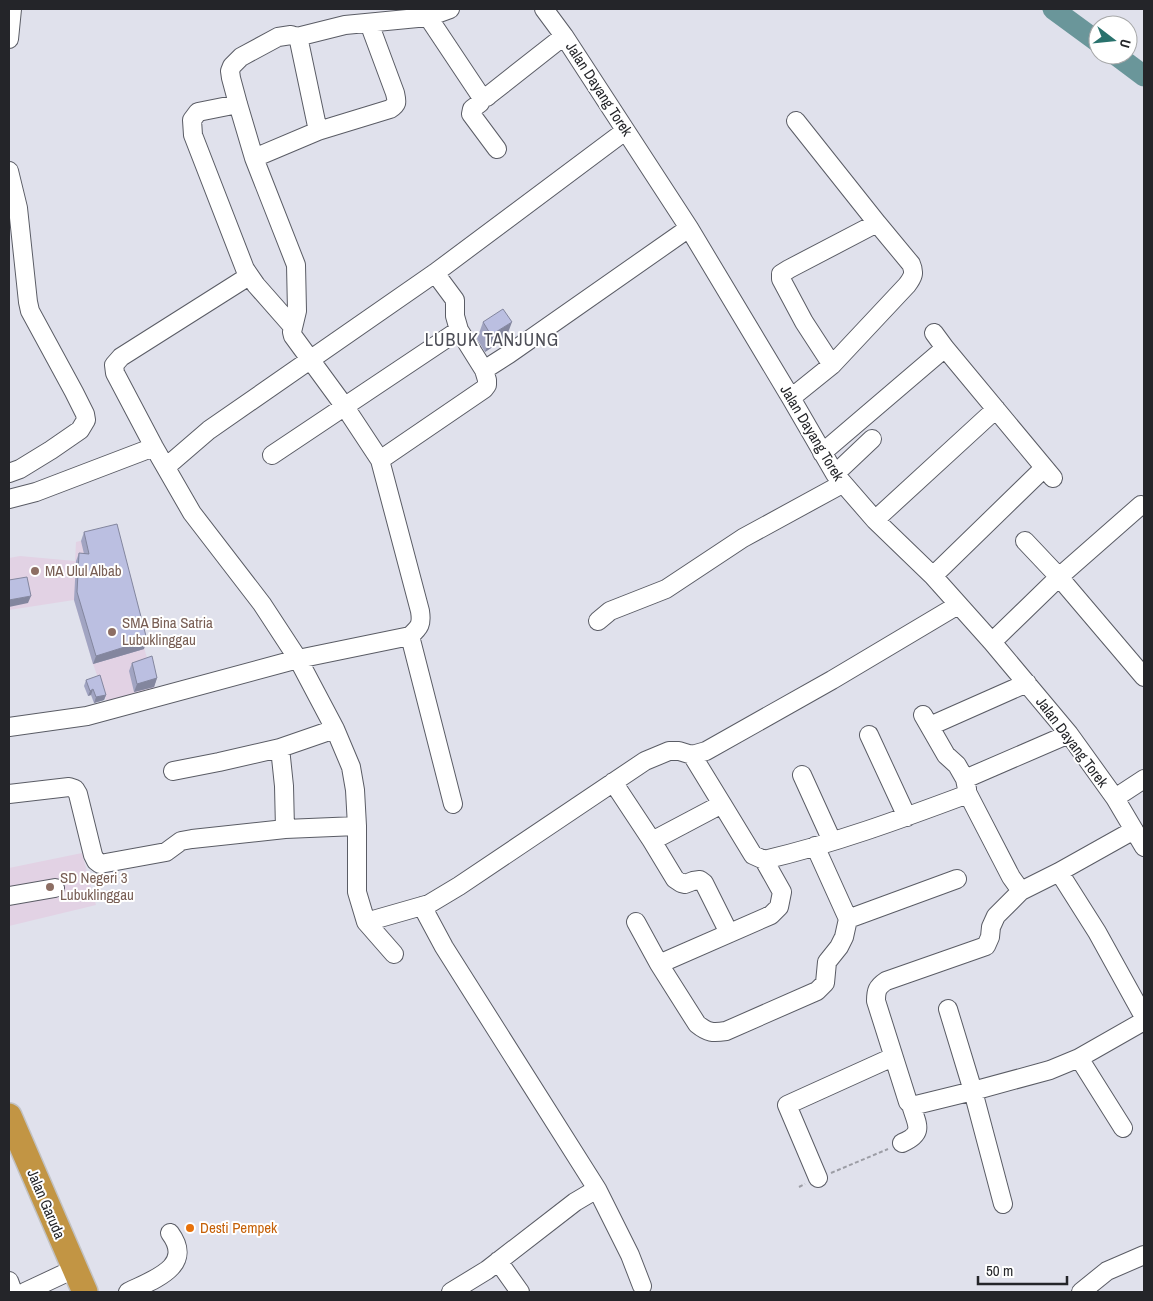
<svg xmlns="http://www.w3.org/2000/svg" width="1153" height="1301" viewBox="0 0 1153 1301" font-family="'Archivo Narrow',sans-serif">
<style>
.education{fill:#e2d2e4}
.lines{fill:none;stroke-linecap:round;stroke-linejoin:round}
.river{stroke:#6a969a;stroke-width:21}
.minor-casing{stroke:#5a5c65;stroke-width:20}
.highway-casing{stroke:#c2c2c3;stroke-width:28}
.path{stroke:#9c9da5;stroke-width:2;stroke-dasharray:4 2.5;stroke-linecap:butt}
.minor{stroke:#fff;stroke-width:18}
.highway{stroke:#c29544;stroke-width:25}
.wall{fill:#a1a4c2}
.shaded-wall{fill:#83869e}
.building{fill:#bbbfe1;stroke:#83869e}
.education-dot{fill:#8d6e63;stroke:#fff;stroke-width:2}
.food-dot{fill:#e8710a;stroke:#fff;stroke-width:2}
.labels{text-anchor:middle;stroke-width:4;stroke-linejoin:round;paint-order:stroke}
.street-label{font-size:15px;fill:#242529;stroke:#fff}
.education-label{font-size:15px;fill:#785e54;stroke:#fff;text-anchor:start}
.food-label{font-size:15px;fill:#c56008;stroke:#fff;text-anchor:start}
.quarter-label{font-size:18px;letter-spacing:1px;fill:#4d4e57;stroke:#fff}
</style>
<rect width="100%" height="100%" fill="#e0e1ec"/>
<path class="education" d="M114,532L156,693L108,705L93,664L74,600L9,610V558L20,556L75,561L76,542Z
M82,853L96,905L9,926V868Z"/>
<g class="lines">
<path class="river" d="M1053,9L1098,42
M1116,55L1144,76"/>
<g class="minor-casing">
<path id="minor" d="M424,9L428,17L480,95L483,97
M544,9L564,36L689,228L791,398L835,474L875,520L933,576L992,642L1069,734L1115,798L1144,847
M297,37L299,41L318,131
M9,39L12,9
M238,104L198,112L192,120L193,135L245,269L256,285L293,327
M796,121L877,223
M497,149L471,114L472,109L480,103L483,97H487L489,95L564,36
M254,158L318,131L390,109C398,104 397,102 395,93L369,23
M9,171L18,208L28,302L30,311L74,392L85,414L86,420L80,430L51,450L20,469L9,473
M249,276L121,357L114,365L115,373L154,447L192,513L262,604L298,659L335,729L351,767L355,790L357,826V892L366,922L394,954
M934,333L945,348L1053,478
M484,370L509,354L689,228
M791,398L832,365L907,285C913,277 915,273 911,264L877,223L789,269L781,274V279L804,322L832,365
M822,453L945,348
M272,455L459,330
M380,460L484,389L487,385V380L484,370L459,330L455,316V300L435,273
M166,467L209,430L435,273L625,131
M835,474L872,439
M9,499L36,492L154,447
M875,520L996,409
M1025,541L1059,577L1144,677
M933,576L1044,468
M598,621L610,611L666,589L743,538L842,484
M410,636L453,804
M992,642L1059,577L1141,505
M923,715L946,755L957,765L965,779L967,789
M930,726L1027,683
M9,727L87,716L298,659L410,636C420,627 422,624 420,611L380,460L345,407L293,336L292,332L297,311L296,265L254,158L238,104L231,78L230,71L232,66L241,57L278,37L291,35L297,37L345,25L428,17L450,9
M869,735L907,817
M280,748L284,786L285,829
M692,755L722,804
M173,771L219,762L280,748L335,729
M802,775L832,841
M965,779L1069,734
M613,782L652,841L722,804L753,855L764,860C833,844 901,819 968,794L1011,877L1021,891
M9,794L69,787L75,789L78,794L93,855L96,861L100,864L166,852L181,841L192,839L285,829L357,826
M1115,798L1144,779
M652,841L675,879L681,883L685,884L693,881L700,880L704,883L729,933
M1059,872L1097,932L1144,1017
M9,896L55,888
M422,906L444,947L597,1189L575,1202L487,1270L451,1292
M848,919L957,879
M366,922L429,904L459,886L645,761L669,751H679L692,755L706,751L832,680L958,605
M636,922L659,964L697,1024C708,1033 713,1033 726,1031L817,991L825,983L827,962L839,947L844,937L848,919L815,846
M659,964L771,915L779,907L782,892L764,860
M948,1009L973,1091L1050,1070L1079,1058L1144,1021
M1079,1058L1123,1128
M902,1143C925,1133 917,1125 911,1105
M818,1178L787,1105L893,1057
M597,1189L630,1255L642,1286
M1003,1204L973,1091L916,1105H911L908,1102L876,1001C876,991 877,987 886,981L986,946L990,937L991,927L996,916L1021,891L1059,872L1134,830
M498,1261L520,1292
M9,1281L13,1292
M25,1292L74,1269
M128,1292C152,1280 195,1267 170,1233
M1081,1292L1107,1271L1144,1255"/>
</g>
<g class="highway-casing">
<path id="highway" d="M9,1116L85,1292"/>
</g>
<path class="path" d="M831,1173L888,1149
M799,1187L805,1184"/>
<use href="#minor" class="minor"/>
<use href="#highway" class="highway"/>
</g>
<path class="wall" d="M483,322L506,338L485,352L477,339Z
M84,532L144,649L93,664L74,600L76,561L79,553L84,554L81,541Z
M132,663L157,678L154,687L134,692L129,671Z
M86,680L106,695L104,700L94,703L91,695L88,696L84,686Z"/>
<path class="shaded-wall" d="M512,322L506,338L485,352L491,335Z
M31,596L28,603L9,607V600Z
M147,640L144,649L93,664L96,656Z
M157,678L154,687L134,692L137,684Z
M93,689L91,695L88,696L90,691Z
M106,695L104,700L94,703L96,697Z"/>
<path class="building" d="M503,309L512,322L491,335L483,322Z
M117,524L147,640L96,656L77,592L79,553L89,554L84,532Z
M27,577L31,596L9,600V580Z
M152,656L157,678L137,684L132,663Z
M100,675L106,695L96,697L93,689L90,691L86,680Z"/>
<g class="education-dot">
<circle cx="35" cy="571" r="5"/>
<circle cx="112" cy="632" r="5"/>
<circle cx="50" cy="887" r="5"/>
</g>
<circle class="food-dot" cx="190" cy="1228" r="5"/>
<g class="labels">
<g class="street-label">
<text transform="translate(599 89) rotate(57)" y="5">Jalan Dayang Torek</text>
<text transform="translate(812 433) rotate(59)" y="5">Jalan Dayang Torek</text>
<text transform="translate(1072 742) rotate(53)" y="5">Jalan Dayang Torek</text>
<text transform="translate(46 1204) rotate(67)" y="5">Jalan Garuda</text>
</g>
<g class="education-label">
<text x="45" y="576">MA Ulul Albab</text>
<text x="122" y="628">SMA Bina Satria<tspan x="122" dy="17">Lubuklinggau</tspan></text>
<text x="60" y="883">SD Negeri 3<tspan x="60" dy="17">Lubuklinggau</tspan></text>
</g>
<g class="food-label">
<text x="200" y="1233">Desti Pempek</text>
</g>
<g class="quarter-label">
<text x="492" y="346">LUBUK TANJUNG</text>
</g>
</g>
<rect width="1153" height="1301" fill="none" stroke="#242529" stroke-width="20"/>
<g transform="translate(1113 40) rotate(106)"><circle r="24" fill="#ffffff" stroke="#a7a8a9"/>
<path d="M0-4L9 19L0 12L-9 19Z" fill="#29726d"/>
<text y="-8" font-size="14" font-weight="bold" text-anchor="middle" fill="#242529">U</text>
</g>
<path d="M978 1276v8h89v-8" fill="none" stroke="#242529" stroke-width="2.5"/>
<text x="986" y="1276" font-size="15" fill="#242529" stroke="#ffffff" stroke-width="4" paint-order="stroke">50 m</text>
</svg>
